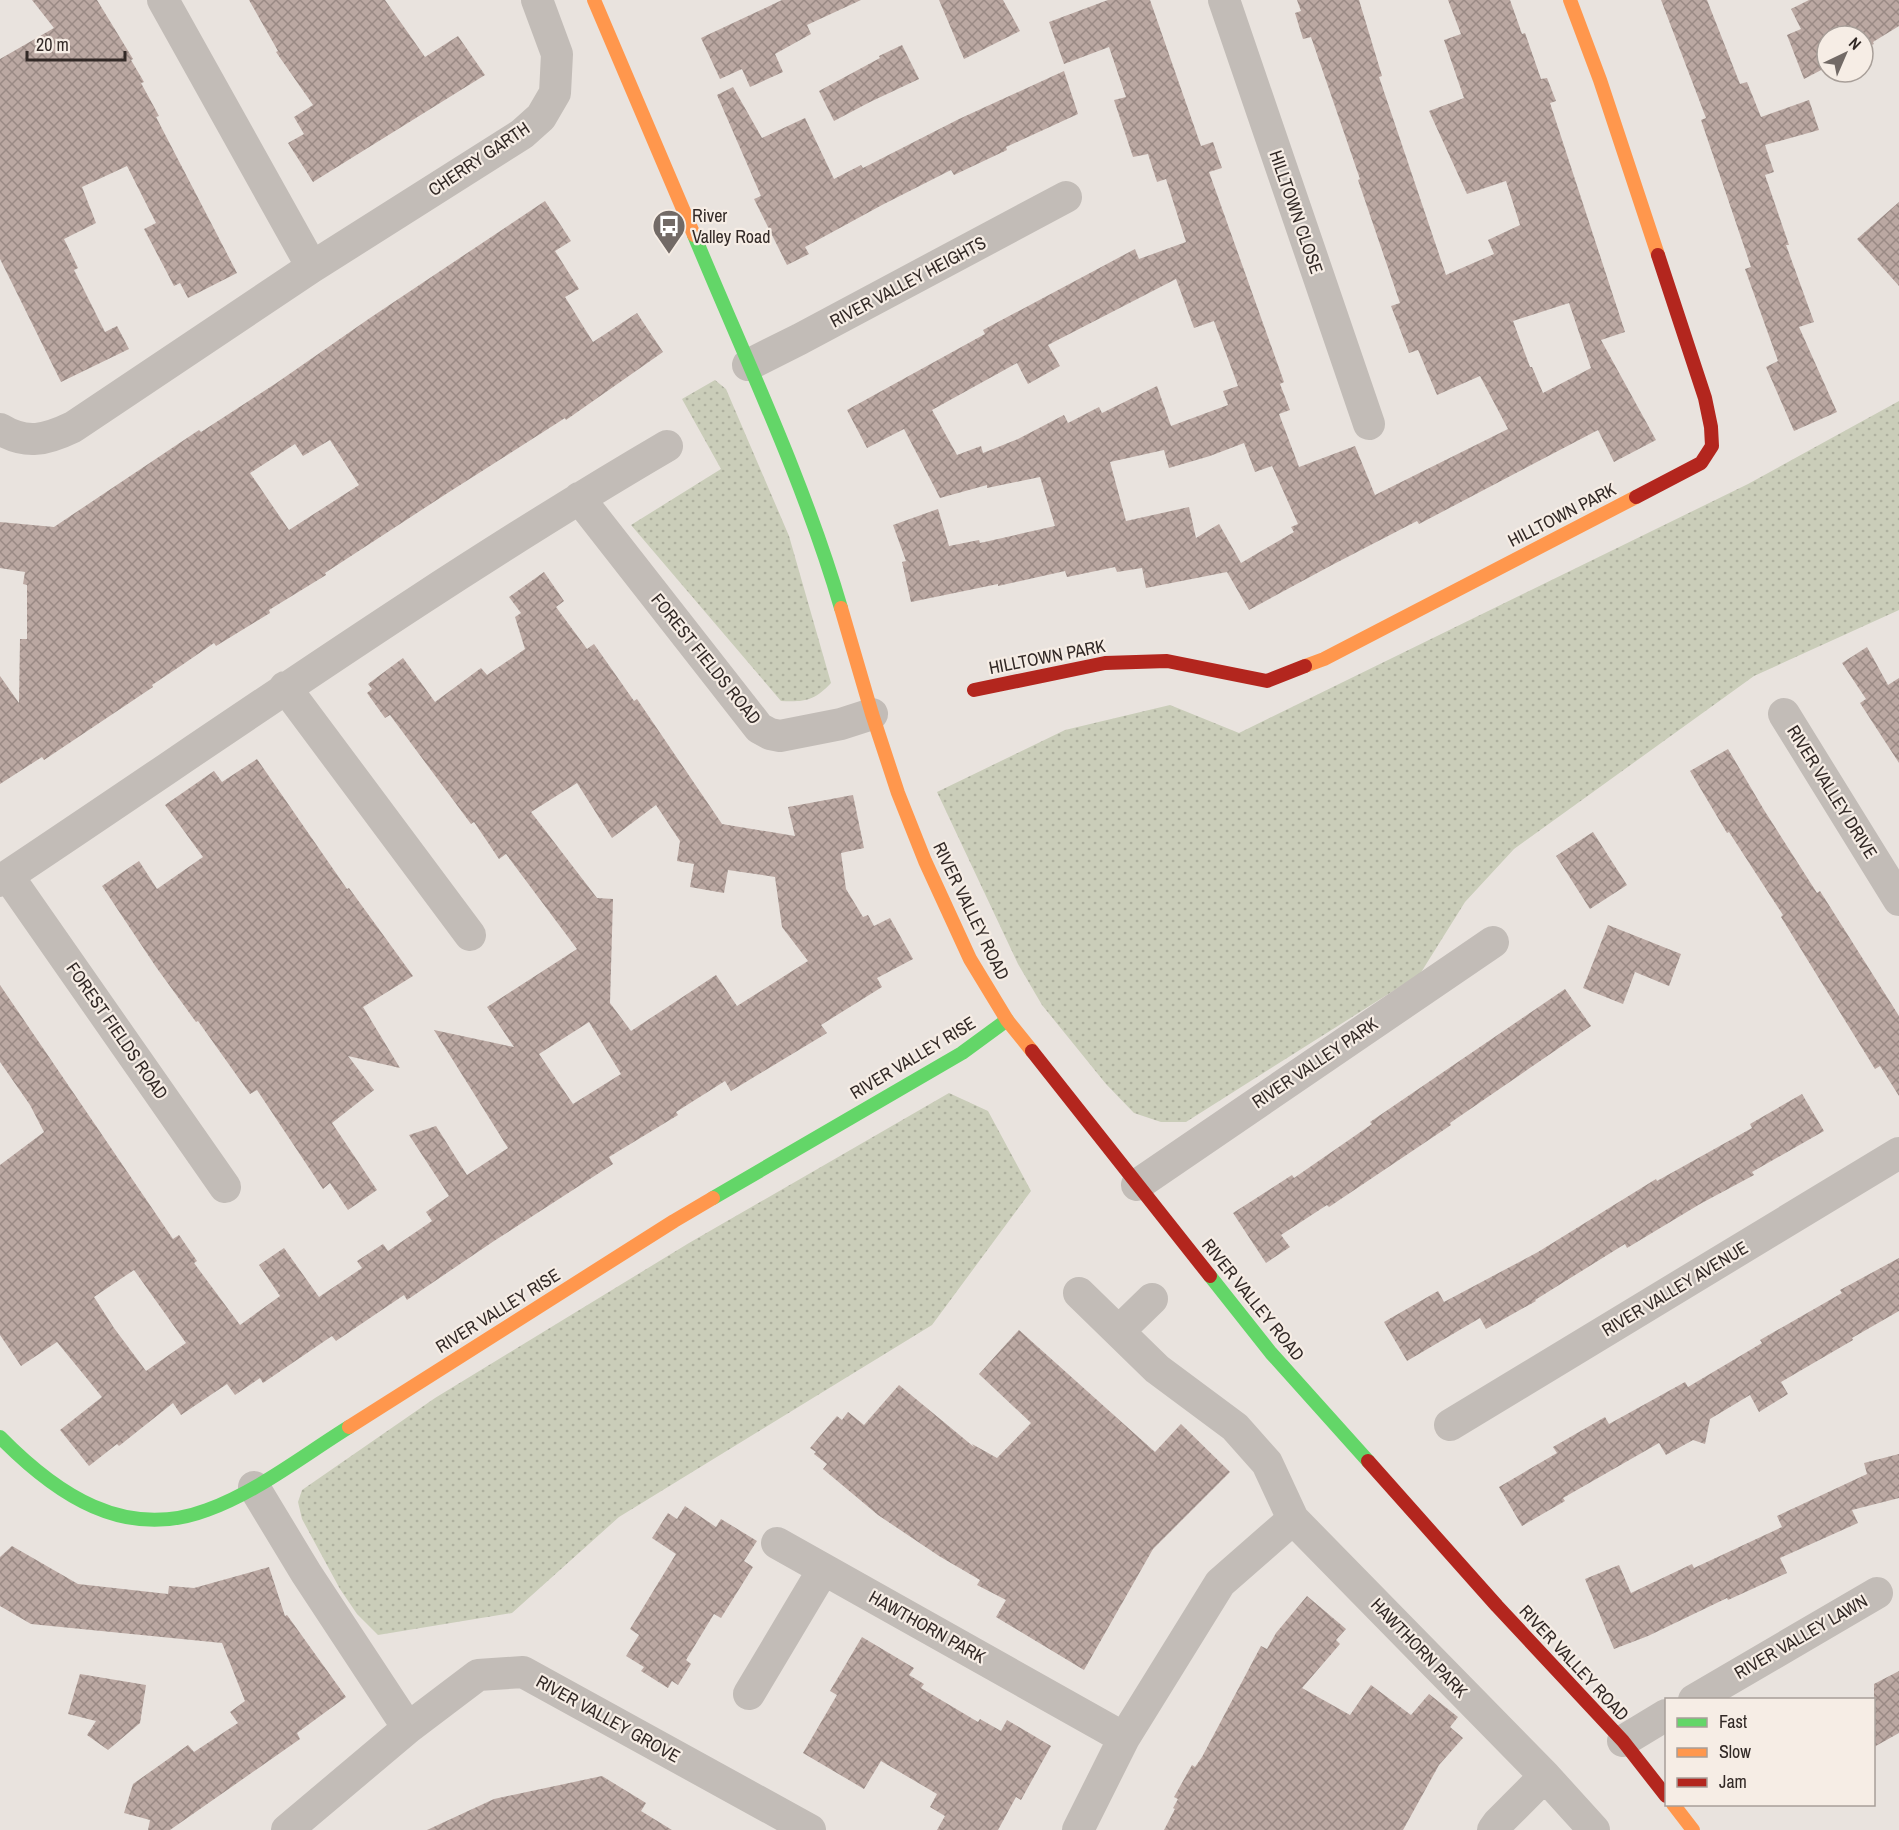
<svg xmlns="http://www.w3.org/2000/svg" width="1899" height="1830" viewBox="0 0 1899 1830" font-family="'Archivo Narrow',sans-serif">
<style>
.park{fill:url(#park-dots)}
.building{fill:url(#building-cross-hatch);fill-rule:evenodd}
.lines{fill:none;stroke-linecap:round;stroke-linejoin:round}
.street{stroke:#c2bcb7;stroke-width:32}
.fast{stroke:#63d668;stroke-width:14}
.slow{stroke:#ff974d;stroke-width:14}
.jam{stroke:#b3261e;stroke-width:14}
.labels{text-anchor:middle;stroke-width:4.5;stroke-linejoin:round;paint-order:stroke}
.street-label{font-size:18px;fill:#322926;stroke:#f6ede5}
.poi-label{font-size:18px;fill:#322926;stroke:#f6ede5;text-anchor:start}
</style>
<defs>
<pattern id="park-dots" width="8" height="8" patternUnits="userSpaceOnUse" patternTransform="scale(1.5)"><rect width="8" height="8" fill="#cacdb9"/><path d="M2 2h.1M6 6h.1" fill="none" stroke="#aeb09f" stroke-width="1.8" stroke-linecap="round"/></pattern>
<pattern id="building-cross-hatch" width="8" height="8" patternUnits="userSpaceOnUse" patternTransform="scale(1.5)"><rect width="8" height="8" fill="#bba8a2"/><path d="M0 0l8 8M0 8l8-8" fill="none" stroke="#998984"/></pattern>
</defs>
<rect width="100%" height="100%" fill="#e9e3de"/>
<path class="park" d="M715,380L726,389L789,536L831,683C814,701 805,702 781,701L631,525L721,469L682,399Z
M1899,401V610L1754,676L1514,849L1465,902L1420,974L1186,1122H1161L1134,1113L1106,1084L1042,1005L1018,964L937,792L1065,730L1170,705L1239,733L1748,484Z
M949,1093L988,1111L1031,1191L932,1325L619,1517L512,1613L378,1635L357,1614L340,1589L302,1519L298,1502L302,1490L435,1398L689,1243Z"/>
<path class="building" d="M32,0H97L133,59L131,60L144,82L141,83L159,116L156,117L237,273L188,298L180,283L174,286L144,229L156,223L127,166L82,187L96,223L64,239L78,268L74,270L105,332L117,326L129,349L61,382L0,259V59L54,28Z
M249,0H385L425,57L458,36L485,75L313,182L288,143L304,134L294,117L313,105L276,52L278,51Z
M782,0H861L807,25L811,34L775,54L783,72L750,87L742,69L720,79L701,38Z
M939,0H1003L1020,31L964,59Z
M1108,0H1150L1201,146L1213,142L1222,168L1209,172L1284,382L1280,384L1290,410L1279,414L1299,467L1355,446L1375,495L1508,429L1480,376L1437,395L1418,350L1409,353L1391,306L1400,303L1358,180L1360,179L1311,37L1303,39L1295,13L1301,11L1297,0H1359L1382,76L1379,77L1446,275L1494,254L1488,240L1520,225L1506,181L1467,194L1429,111L1464,98L1444,40L1461,34L1448,0H1510L1522,34L1525,33L1541,79L1547,78L1556,101L1550,103L1625,332L1601,340L1656,440L1614,462L1598,430L1419,524L1417,521L1332,565L1249,610L1227,572L1146,588L1142,568L1117,572L1115,567L1067,577L1065,571L998,586V584L911,602L902,562L906,561L893,525L938,509L949,546L979,540L980,543L1055,526L1040,477L987,488V485L940,498L904,429L867,448L847,410L985,334L983,330L1135,249L1139,259L1186,242L1166,179L1157,182L1148,154L1133,157L1114,100L1126,97L1109,47L1064,64L1049,22ZM1176,279L1194,328L1214,321L1238,386L1223,391L1228,405L1171,426L1157,386L1102,413L1099,407L1068,423L1064,415L1018,439L983,453L981,446L957,455L932,410L1017,363L1028,384L1060,366L1048,345ZM1569,303L1591,368L1543,393L1532,367H1530L1513,321ZM1244,443L1255,472L1272,466L1298,524L1291,527L1294,532L1241,563L1219,524L1196,538L1189,507L1126,521L1110,462L1164,450L1169,468L1210,456Z
M1661,0H1707L1740,84L1747,82L1761,117L1809,100L1819,130L1765,145L1774,172L1765,175L1789,245H1786L1814,322L1799,327L1837,412L1794,431L1766,367L1778,361L1745,269L1751,267L1701,120L1706,118Z
M1809,0H1899V26L1873,42L1874,44L1863,49V36H1827V67L1804,79L1787,35L1801,29L1791,9Z
M902,45L919,79L870,102L834,121L819,91L880,58L879,56Z
M1064,71L1078,114L1006,147L1007,150L954,175L951,170L882,205L805,247L809,254L787,265L754,199L761,196L717,95L733,87L762,138L805,118L834,179L861,165L863,168L959,119Z
M545,201L571,241L555,251L579,289L565,297L593,342L637,313L663,352L566,420L565,418L446,494L325,573L326,575L269,610L270,613L216,646L214,643L182,665L152,685L153,687L44,760L42,757L0,784V676L19,703L20,639H27V585L23,584L25,572L0,568V522L54,527L199,430L201,432L275,384L370,318ZM330,440L359,485L289,530L250,473L295,444L303,456Z
M1899,202V286L1857,239Z
M544,572L564,601L556,607L587,649L594,644L634,701L637,699L722,824L795,836L788,807L853,795L864,848L841,853L846,889L863,917L868,915L874,926L890,918L913,959L877,978L882,987L821,1025L827,1033L731,1091L725,1081L676,1112L678,1115L609,1157L613,1164L494,1241L407,1300L404,1295L336,1341L332,1336L263,1383L260,1378L235,1395L227,1384L181,1415L173,1403L119,1446L117,1444L89,1466L60,1430L102,1397L57,1342L21,1366L0,1335V1165L44,1132L30,1105L0,1062V985L173,1239L179,1235L197,1261L194,1263L240,1325L280,1296L259,1265L284,1248L319,1297L362,1268L357,1261L383,1244L388,1251L432,1221L426,1212L449,1196L409,1135L436,1126L467,1175L508,1148L434,1030L514,1047L487,1007L577,949L506,854L499,859L474,822L471,824L390,715L385,718L367,693L372,689L368,684L403,658L435,702L481,668L487,675L525,649L515,617L521,613L509,597ZM577,783L612,838L656,805L680,841L677,861L694,864L690,887L724,893L728,870L775,877L782,927L808,961L737,1006L716,975L631,1031L610,1003L613,899L597,898L531,812ZM589,1022L621,1074L573,1104L539,1054ZM134,1270L186,1343L146,1371L114,1328L94,1297Z
M1867,647L1888,685L1899,678V763L1860,703L1866,699L1842,663Z
M1728,749L1764,810L1817,893L1820,891L1899,1016V1096L1880,1066L1875,1069L1781,917L1783,915L1729,832L1727,833L1690,771Z
M257,759L347,889L349,888L413,976L363,1007L400,1068L348,1056L374,1090L332,1123L377,1190L348,1210L330,1183L323,1189L257,1090L250,1094L198,1021L196,1022L156,967L102,886L139,861L157,889L203,857L165,805L214,771L222,782Z
M1593,832L1627,885L1590,909L1556,856Z
M1608,925L1681,954L1669,986L1635,972L1623,1004L1583,988Z
M1565,989L1591,1026L1450,1123L1451,1125L1329,1207L1327,1205L1281,1235L1290,1247L1266,1263L1233,1213L1292,1175L1294,1178L1372,1124L1370,1122Z
M1802,1094L1824,1131L1752,1172L1754,1175L1700,1204L1627,1248L1625,1244L1535,1300L1536,1301L1486,1329L1480,1318L1407,1361L1384,1322L1438,1291L1444,1302L1538,1252L1656,1179L1657,1181L1752,1128L1750,1124Z
M1899,1258V1311L1852,1338L1853,1340L1781,1382L1788,1394L1759,1412L1750,1395L1710,1419L1705,1444L1693,1440L1666,1455L1659,1443L1563,1498L1565,1501L1522,1526L1499,1487L1557,1453L1553,1447L1605,1417L1609,1424L1685,1382L1688,1387L1762,1343L1760,1340L1842,1293L1840,1290Z
M1019,1330L1155,1452L1181,1424L1230,1472L1153,1549L1084,1670L996,1617L1006,1600L977,1585L980,1580L939,1556L878,1515L823,1469L827,1464L814,1454L816,1452L810,1448L837,1416L842,1420L848,1412L864,1425L899,1385L974,1447L972,1444L997,1458L1031,1423L979,1374Z
M1899,1454V1498L1852,1510L1858,1523L1780,1558L1787,1573L1728,1600L1727,1598L1648,1636L1614,1649L1585,1579L1619,1565L1631,1593L1692,1564L1694,1568L1782,1527L1777,1516L1867,1474L1864,1463Z
M685,1506L716,1527L721,1519L757,1541L744,1561L753,1567L721,1618L714,1614L686,1660L691,1664L678,1685L672,1681L668,1688L641,1671L644,1667L626,1656L639,1635L630,1629L676,1554L652,1538L668,1513L677,1519Z
M12,1546L78,1584L168,1594L169,1586L194,1588L269,1567L285,1616L287,1615L346,1697L297,1733L300,1739L170,1830H148L150,1820L124,1813L133,1784L188,1745L194,1752L238,1723L230,1712L245,1701L222,1643L31,1624L0,1606V1557Z
M1307,1596L1346,1629L1336,1640L1340,1644L1302,1688L1350,1715L1371,1685L1411,1715L1429,1694L1458,1717L1450,1727L1463,1738L1439,1765L1403,1830H1164L1175,1809L1173,1808L1178,1799L1174,1797L1192,1765L1195,1767L1202,1757L1261,1646L1267,1649L1276,1633Z
M862,1637L914,1668L909,1675L924,1684L921,1688L978,1722L980,1719L1001,1731L1007,1720L1051,1746L1021,1800L1016,1797L998,1830H937L945,1816L930,1807L937,1794L881,1761L864,1789L803,1753L837,1695L830,1691Z
M1899,1671V1733L1874,1747V1684Z
M80,1674L146,1685L140,1723L108,1750L87,1735L96,1721L68,1714Z
M602,1776L646,1803L641,1811L672,1830H427L494,1799Z"/>
<g class="lines">
<path class="street" d="M163,0L312,267
M1224,0L1369,424
M748,365L800,339L1066,197
M0,429C26,445 46,440 73,427L312,267L522,134L541,117L555,93L557,54L537,0
M579,498L759,728L770,734L780,736L841,724L872,714
M285,687L470,935
M1784,714L1899,900
M8,876L225,1187
M0,881C221,734 438,580 667,446
M1137,1185L1493,942
M1079,1293L1157,1369L1235,1427L1267,1463L1293,1519L1545,1776L1594,1830
M1119,1331L1152,1299
M1450,1425L1899,1153
M254,1487L306,1573L408,1728L478,1675L523,1672L810,1830
M777,1543L1124,1738
M749,1694L823,1570
M1694,1700L1877,1593
M1623,1741L1666,1715
M287,1830L408,1728
M1078,1830L1124,1738L1220,1583L1293,1519
M1493,1830L1498,1823L1545,1776"/>
<path class="fast" d="M694,235C745,358 804,481 841,608
M713,1198L962,1053L1007,1020
M1210,1276L1271,1353L1368,1461
M0,1437C56,1494 124,1541 207,1510C257,1492 304,1455 349,1427"/>
<path class="slow" d="M594,0L694,235
M1570,0L1600,80L1658,255
M841,608L872,714L898,793L925,861L970,959L1007,1020L1032,1051
M1305,666L1324,659L1636,497
M349,1427L674,1221L713,1198
M1673,1804L1693,1830"/>
<path class="jam" d="M1636,497L1701,463L1712,446L1711,427L1705,398L1658,255
M974,690L1105,663L1167,661L1267,681L1305,666
M1032,1051L1210,1276
M1368,1461L1497,1606L1623,1741L1666,1796"/>
</g>
<defs>
<g id="bus-pin" transform="scale(1.725)"><path d="M0 17L-7.5 6A9.5 9.5 0 1 1 7.5 6Z" fill="#726a66" stroke="#f6ede5"/><path d="M-5-6H5V4H4V6H2V4H-2V6H-4V4H-5ZM-3.5-4V0h7V-4ZM-3.5 1.2v1.5H-2V1.2ZM2 1.2v1.5H3.5V1.2Z" fill="#fff"/></g>
</defs>
<g fill-rule="evenodd">
<use href="#bus-pin" x="669" y="226"/>
</g>
<g class="labels">
<g class="street-label">
<text transform="translate(479 159) rotate(-34)" y="6">CHERRY GARTH</text>
<text transform="translate(1296 212) rotate(71)" y="6">HILLTOWN CLOSE</text>
<text transform="translate(908 282) rotate(-28)" y="6">RIVER VALLEY HEIGHTS</text>
<text transform="translate(1562 515) rotate(-27)" y="6">HILLTOWN PARK</text>
<text transform="translate(1047 657) rotate(-11)" y="6">HILLTOWN PARK</text>
<text transform="translate(706 659) rotate(51)" y="6">FOREST FIELDS ROAD</text>
<text transform="translate(1832 792) rotate(58)" y="6">RIVER VALLEY DRIVE</text>
<text transform="translate(971 911) rotate(64)" y="6">RIVER VALLEY ROAD</text>
<text transform="translate(117 1031) rotate(55)" y="6">FOREST FIELDS ROAD</text>
<text transform="translate(913 1058) rotate(-31)" y="6">RIVER VALLEY RISE</text>
<text transform="translate(1315 1063) rotate(-34)" y="6">RIVER VALLEY PARK</text>
<text transform="translate(1675 1289) rotate(-31)" y="6">RIVER VALLEY AVENUE</text>
<text transform="translate(1253 1300) rotate(51)" y="6">RIVER VALLEY ROAD</text>
<text transform="translate(498 1311) rotate(-32)" y="6">RIVER VALLEY RISE</text>
<text transform="translate(927 1627) rotate(29)" y="6">HAWTHORN PARK</text>
<text transform="translate(1801 1637) rotate(-30)" y="6">RIVER VALLEY LAWN</text>
<text transform="translate(1419 1648) rotate(46)" y="6">HAWTHORN PARK</text>
<text transform="translate(1574 1663) rotate(47)" y="6">RIVER VALLEY ROAD</text>
<text transform="translate(608 1719) rotate(29)" y="6">RIVER VALLEY GROVE</text>
</g>
<g class="poi-label">
<text x="692" y="222">River<tspan x="692" dy="21">Valley Road</tspan></text>
</g>
</g>
<rect x="1665" y="1698" width="210" height="108" fill="#f6ede5" stroke="#a89f99" stroke-width="1.5"/>
<rect x="1677" y="1718" width="30" height="9" fill="#63d668" stroke="#a89f99" stroke-width="1.5"/>
<text x="1719" y="1728" font-size="18" fill="#322926">Fast</text>
<rect x="1677" y="1748" width="30" height="9" fill="#ff974d" stroke="#a89f99" stroke-width="1.5"/>
<text x="1719" y="1758" font-size="18" fill="#322926">Slow</text>
<rect x="1677" y="1778" width="30" height="9" fill="#b3261e" stroke="#a89f99" stroke-width="1.5"/>
<text x="1719" y="1788" font-size="18" fill="#322926">Jam</text>
<g transform="translate(1845 54) rotate(44)"><circle r="28" fill="#f6ede5" stroke="#a89f99" stroke-width="1.5"/>
<path d="M0-4.5L10 22L0 15L-10 22Z" fill="#726a66"/>
<text y="-9" font-size="16" font-weight="bold" text-anchor="middle" fill="#322926">N</text>
</g>
<path d="M27 51v9h98v-9" fill="none" stroke="#322926" stroke-width="3"/>
<text x="36" y="51" font-size="18" fill="#322926" stroke="#f6ede5" stroke-width="4.5" paint-order="stroke">20 m</text>
</svg>
